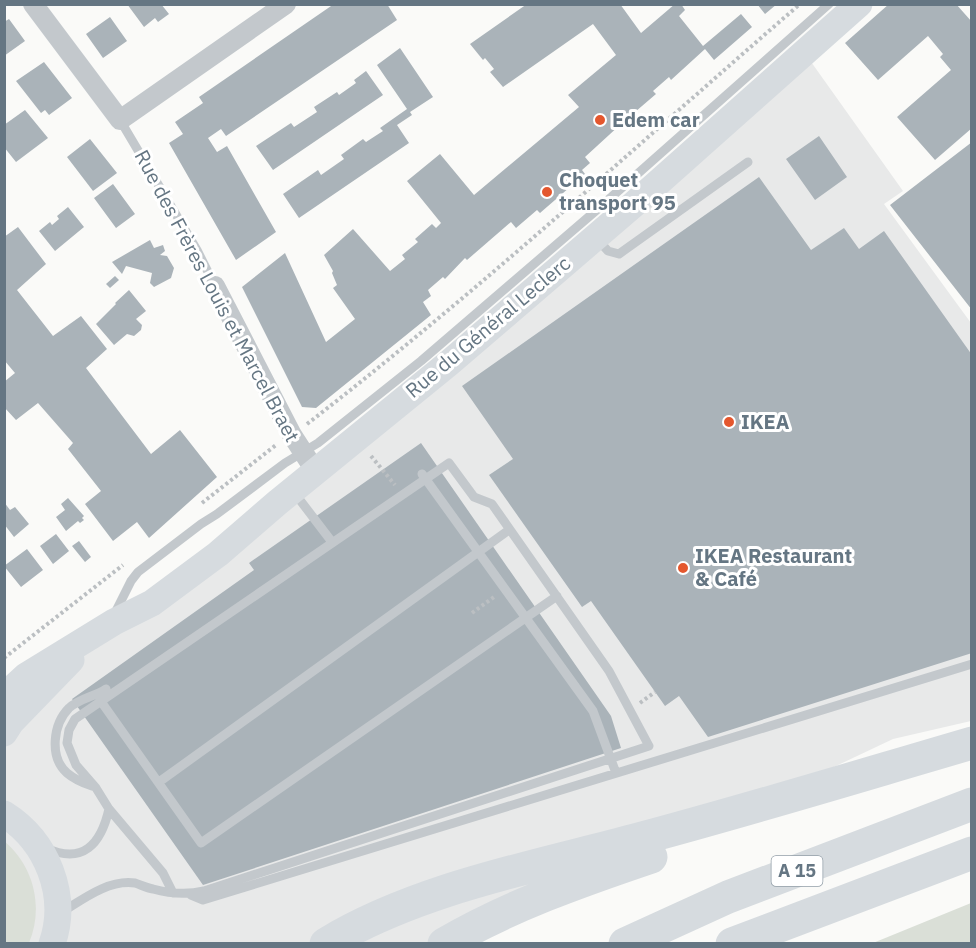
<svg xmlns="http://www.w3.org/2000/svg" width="976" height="948" viewBox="0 0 976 948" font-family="'IBM Plex Sans',sans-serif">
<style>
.built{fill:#e8e9e9}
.green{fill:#dadfd7}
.building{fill:#aab3b9}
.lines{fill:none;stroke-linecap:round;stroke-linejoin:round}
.path{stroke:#bbbfc2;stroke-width:4;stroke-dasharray:3 3;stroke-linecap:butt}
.lane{stroke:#c3c8cc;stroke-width:9}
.street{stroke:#c3c8cc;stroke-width:20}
.secondary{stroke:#d6dbdf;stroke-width:27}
.highway{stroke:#d6dbdf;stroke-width:33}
.poi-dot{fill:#e4572e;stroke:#fff;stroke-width:2}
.labels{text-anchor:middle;stroke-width:6;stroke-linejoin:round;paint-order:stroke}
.shield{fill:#fff;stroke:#939fa8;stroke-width:1.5}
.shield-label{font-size:18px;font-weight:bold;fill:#657683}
.poi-label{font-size:20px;font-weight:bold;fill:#657683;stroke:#fff;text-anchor:start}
.street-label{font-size:20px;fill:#657683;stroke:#fff}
</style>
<rect width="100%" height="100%" fill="#fafaf8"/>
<path class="built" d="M809,59L903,191L884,204L971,323V721L893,739L462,943L5,944V714Z"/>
<path class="green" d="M4,841C34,866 44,907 29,943H5Z
M971,903V943H873Z"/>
<path class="building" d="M127,4H161L169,14L158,22L155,18L144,27Z
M334,4H387L397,20L226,136L221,129L208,138L217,152L227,146L276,232L236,260L169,143L183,134L175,122L203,103L199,97Z
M527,4H620L641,33L675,4H681L685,10L679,16L703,46L741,14L752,27L714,60L705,49L671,80L669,77L653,91L656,94L628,118L625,115L619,122L621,124L585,157L590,163L582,170L585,174L540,213L537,210L516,228L511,222L467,260L465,258L445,279L443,277L428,290L431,296L423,302L431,315L316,408L302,407L242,287L285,253L326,342L355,319L333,288L337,285L332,273L333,271L324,255L353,229L390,271L405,259L402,255L418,242L415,239L432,224L436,228L441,223L407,181L440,154L474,195L579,107L568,95L616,55L593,24L503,87L490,72L494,69L485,58L483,60L470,44Z
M757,4H777L765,14Z
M889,4H956L972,22V128L935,160L897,117L951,70L940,57L943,54L928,36L878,80L845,43Z
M110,17L127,41L103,58L86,34Z
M9,19L25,41L4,56V22Z
M400,48L433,97L410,112L412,115L397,125L409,143L299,218L283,194L318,170L321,175L344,159L341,155L363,139L366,142L383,131L380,128L407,109L377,65Z
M44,62L72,98L49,115L45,110L41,113L16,81Z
M366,71L383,95L273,170L256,146L291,123L294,127L317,112L314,107L337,92L339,95L356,83L354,80Z
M25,110L48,138L16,162L4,147V125Z
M819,136L847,177L815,200L786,159Z
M90,139L117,173L93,191L67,157Z
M972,142V310L890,205Z
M759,177L811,250L844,228L859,249L884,231L972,355V653L708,737L679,696L665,706L591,601L582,607L489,475L513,459L462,386Z
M113,184L135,214L116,228L94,198Z
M68,207L84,227L55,251L39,231L50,222L52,225L59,219L57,216Z
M18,227L46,264L17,290L53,336L81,316L107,349L86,368L151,454L180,430L217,477L149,538L137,522L113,541L85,504L101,491L68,449L73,443L38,403L16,420L4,407V382L15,373L4,360V237Z
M150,240L154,248L163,245L165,251L160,255L167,256L174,268L171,278L154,287L150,283L152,273L126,266L122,274L112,262Z
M115,276L119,280L110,288L106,284Z
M129,290L146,311L136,319L142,325L141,330L134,336L127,334L114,345L96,324L116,304L115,303Z
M421,443L611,716L621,748L203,885L72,699L254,570L249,563Z
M68,498L84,516L82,518L84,520L80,523L78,521L66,531L56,517L65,510L61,504Z
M4,502L10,510L15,507L29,524L14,537L4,524Z
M56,534L69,551L53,564L40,546Z
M79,541L91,557L85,562L72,546Z
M27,549L43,570L21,587L4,566Z"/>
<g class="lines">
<path class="path" d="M307,424C478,292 637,145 800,4
M371,456L395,485
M202,503L276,445
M472,613L494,597
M4,658L123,565
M640,703L655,692"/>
<path class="lane" d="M120,120L197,250L215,286
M597,239L608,251L619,254L748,162
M422,474L593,711L616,773
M293,491L332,542
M115,613L131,581L138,572L201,524L217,514L285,463L318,443L421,361L599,208L829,4
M100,700L201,843L557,596
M159,782L509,530
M92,786C83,783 74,779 67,773C49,757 53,724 69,708C80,698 94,697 106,689
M46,848C83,865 101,844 109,809
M191,895L203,900L972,664
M62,912C83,899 109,879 135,883C141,885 147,888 153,889C171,894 187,895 204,891L649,746L609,671L492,504L474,497L449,463L75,719L69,730L67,743L76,765L96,788L109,809L163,873L173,893"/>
<path class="street" d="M33,4L120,120L286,4
M215,286L292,435L316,472"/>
<path class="secondary" d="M4,696L26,676L114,622L152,603L218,554L277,503L449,363L633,205L859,4
M4,733L11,722L71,660
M4,814C47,841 69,895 52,944"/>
<path class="highway" d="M326,944C416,889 534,867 635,840C748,810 859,776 972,743
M444,944C509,906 580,881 651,857
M625,944L728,897L972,804
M732,944L972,853"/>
</g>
<g class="poi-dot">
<circle cx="600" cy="120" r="6"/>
<circle cx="547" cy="192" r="6"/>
<circle cx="729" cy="422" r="6"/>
<circle cx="683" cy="568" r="6"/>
</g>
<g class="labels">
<rect class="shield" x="771.5" y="856" width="51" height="30" rx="4.5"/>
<g class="shield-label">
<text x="797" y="877">A 15</text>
</g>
<g class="poi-label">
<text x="612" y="127">Edem car</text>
<text x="559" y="187">Choquet<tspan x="559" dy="23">transport 95</tspan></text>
<text x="741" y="429">IKEA</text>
<text x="695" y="563">IKEA Restaurant<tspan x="695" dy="23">&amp; Café</tspan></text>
</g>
<g class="street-label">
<text transform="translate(217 296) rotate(62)" y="7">Rue des Frères Louis et Marcel Braet</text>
<text transform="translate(488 327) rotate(-40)" y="7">Rue du Général Leclerc</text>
</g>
</g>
<rect width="976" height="948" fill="none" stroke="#657683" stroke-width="12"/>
</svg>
